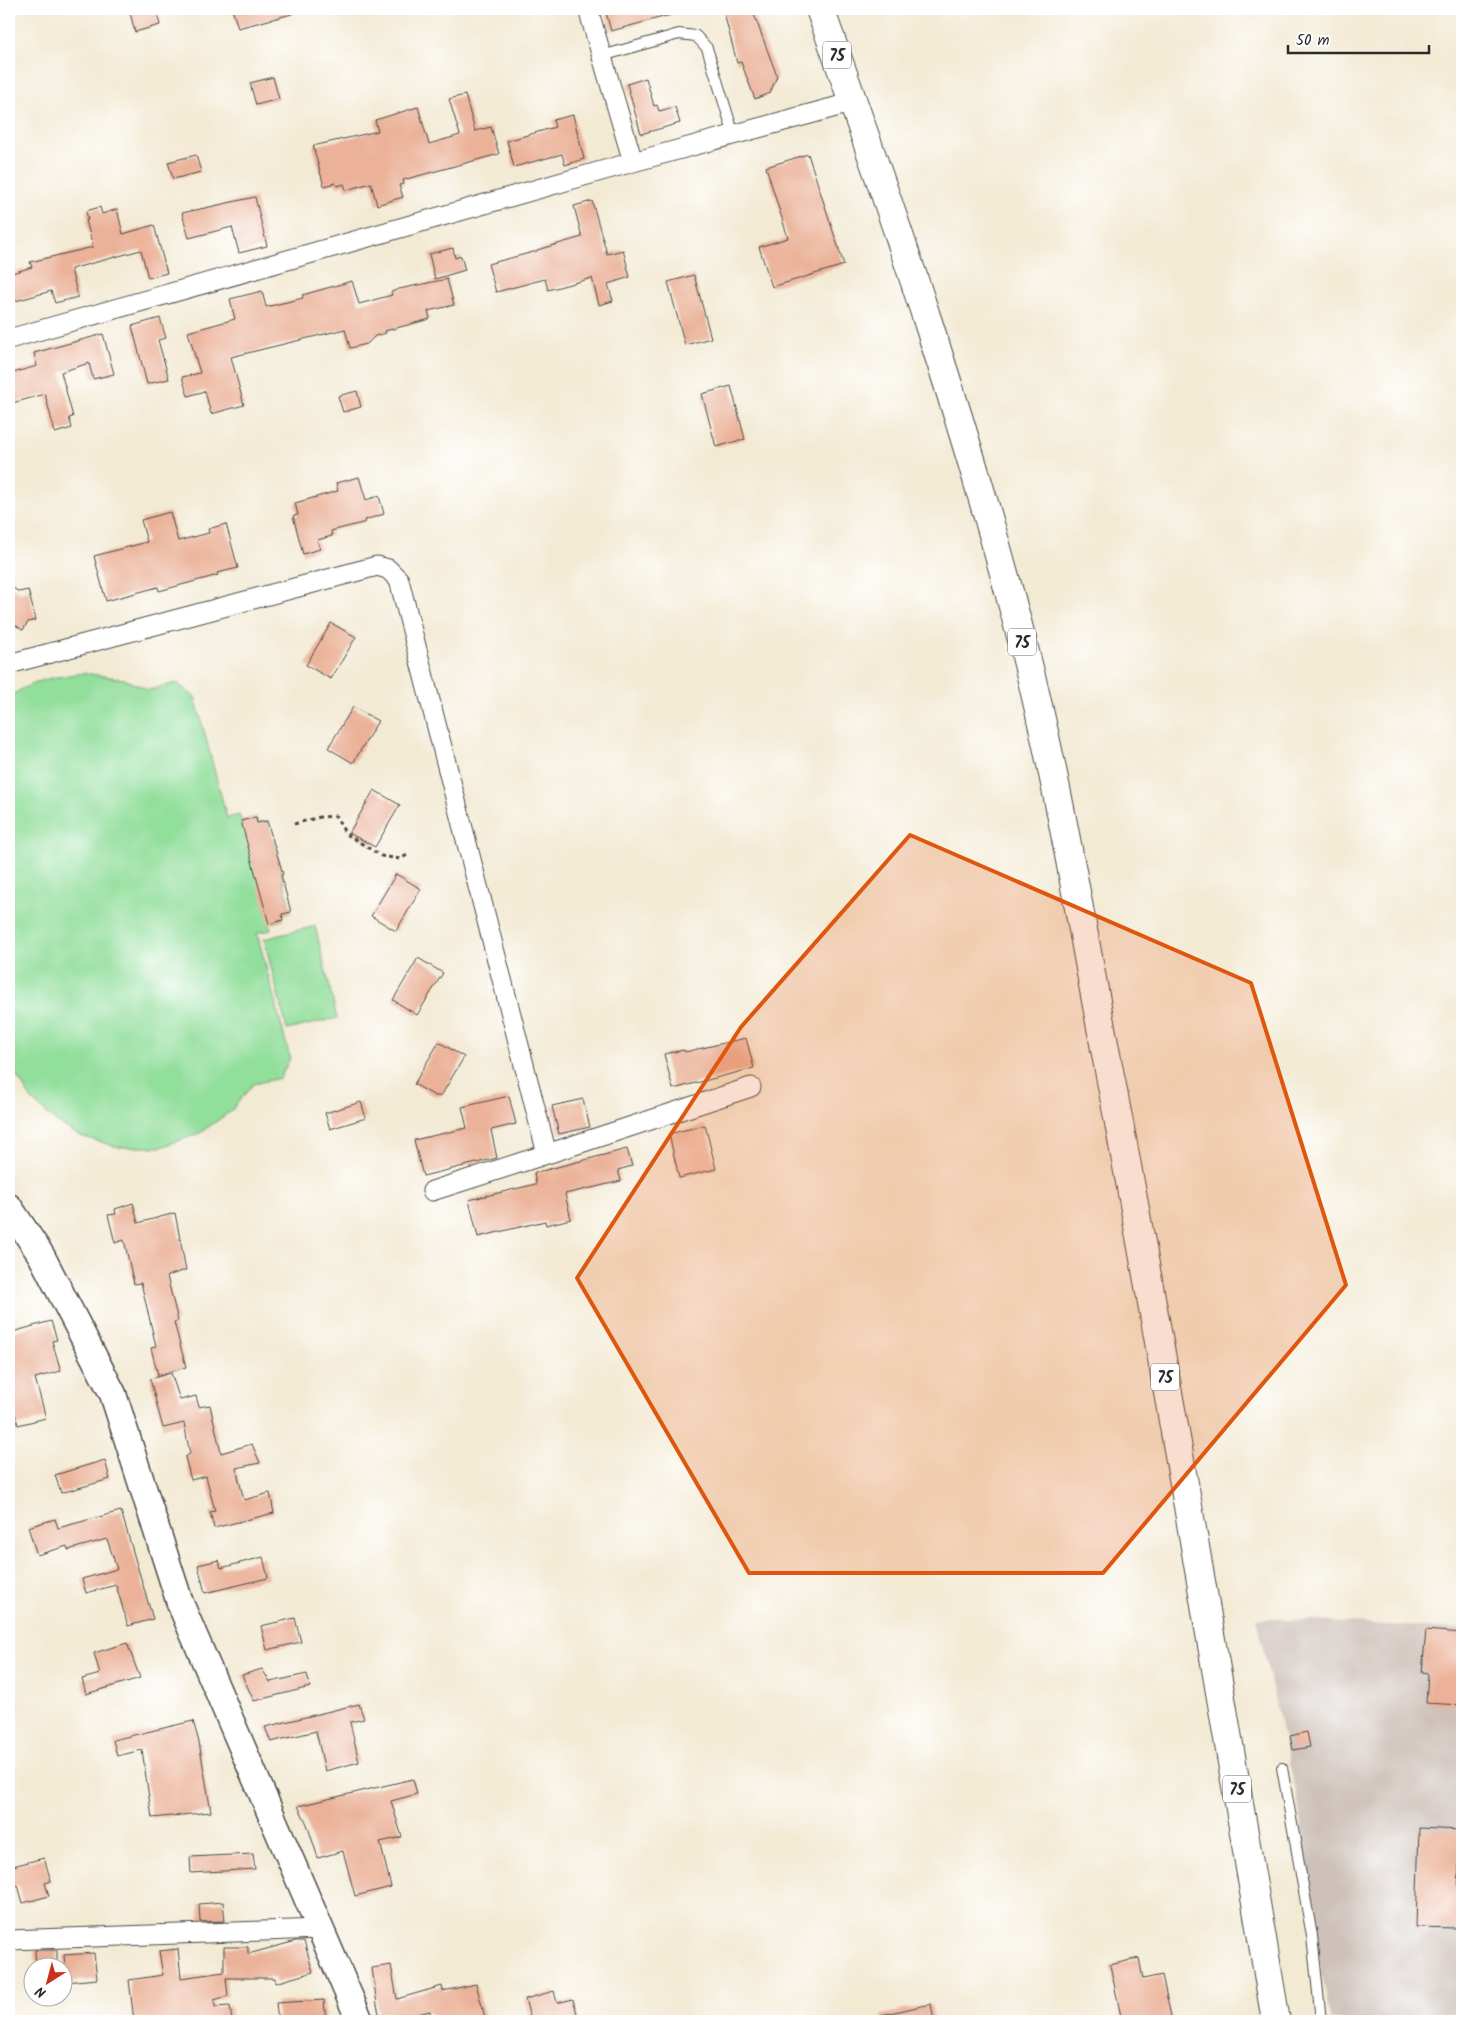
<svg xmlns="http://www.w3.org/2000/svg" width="1471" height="2030" viewBox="0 0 1471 2030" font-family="Kalam,sans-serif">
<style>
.industrial{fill:#cec1ba}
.green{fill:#92de9b;stroke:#5e8463}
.building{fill:#ebb299}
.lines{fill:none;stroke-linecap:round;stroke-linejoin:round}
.lane-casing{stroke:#494844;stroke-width:12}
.street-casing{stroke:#494844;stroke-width:21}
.secondary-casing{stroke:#494844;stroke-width:29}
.primary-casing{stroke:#494844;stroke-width:30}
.path{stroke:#494844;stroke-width:3;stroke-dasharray:4 4;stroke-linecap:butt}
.lane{stroke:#fff;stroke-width:10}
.street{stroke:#fff;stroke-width:19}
.secondary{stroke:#fff;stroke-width:26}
.primary{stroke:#fff;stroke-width:28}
.marked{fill:#df570e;fill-opacity:0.2;stroke:#df570e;stroke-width:4;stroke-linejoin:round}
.labels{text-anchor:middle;stroke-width:4;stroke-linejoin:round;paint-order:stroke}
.shield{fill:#fff;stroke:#6b6b6b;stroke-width:1}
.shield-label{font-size:16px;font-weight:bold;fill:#2b2b2b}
</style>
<rect width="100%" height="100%" fill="#fff"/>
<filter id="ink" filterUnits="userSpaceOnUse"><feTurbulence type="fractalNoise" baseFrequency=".02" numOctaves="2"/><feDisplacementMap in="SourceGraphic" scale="10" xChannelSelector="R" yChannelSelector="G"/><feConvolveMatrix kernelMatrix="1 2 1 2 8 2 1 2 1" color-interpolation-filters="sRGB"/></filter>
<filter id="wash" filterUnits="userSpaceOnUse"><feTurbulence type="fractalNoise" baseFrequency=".0096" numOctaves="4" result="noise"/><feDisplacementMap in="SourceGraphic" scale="20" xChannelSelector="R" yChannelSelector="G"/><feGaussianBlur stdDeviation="1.12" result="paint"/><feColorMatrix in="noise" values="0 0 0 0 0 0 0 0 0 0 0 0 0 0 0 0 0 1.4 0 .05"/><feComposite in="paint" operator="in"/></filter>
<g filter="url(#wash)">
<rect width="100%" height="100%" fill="#f3ead4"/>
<path class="industrial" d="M1256,1618L1462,1629V2021H1331L1312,1922L1298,1801Z"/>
<path class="green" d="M84,673L124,679L149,690L177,683L195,697L227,818L240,815L241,821L256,817L258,823L267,821L283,874L282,875L291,912L282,914L283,920L269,924L271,930L257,933L290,1058L280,1078L253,1084L231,1111L200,1133L161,1147H118L80,1136L55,1121L32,1100L16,1075L9,1058V697C35,679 53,677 84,673Z
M315,926L337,1018L287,1030L264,939Z"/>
<g id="blocks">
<path class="building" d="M129,9H156L160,25L135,32Z
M232,9H291L292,14L238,28Z
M605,9H674V14L611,31Z
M723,9H752L777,76L770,93L755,99L741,62L737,63Z
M273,77L279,99L256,105L250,83Z
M646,78L654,106L657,105L659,111L675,107L680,123L641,134L627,84Z
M465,95L475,131L491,127L499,154L403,180L404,184L399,185L403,197L377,205L371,183L346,190L344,184L337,186L335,183L324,186L313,146L378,131L375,120L418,107L429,144L460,135L449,99Z
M573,115L584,159L565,165L562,154L514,167L507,141L555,127L553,120Z
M808,154L844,265L772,287L759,247L788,238L766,167Z
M196,155L201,172L173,179L168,162Z
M255,197L267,246L239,253L232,227L189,238L182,213Z
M592,201L607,254L623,250L630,277L608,284L613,301L599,305L592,278L548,290L545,279L496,292L488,264L537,251V250L582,237L574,206Z
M100,207L102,214L117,209L123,234L154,225L167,273L148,278L141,250L71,269L78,297L55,303L51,291L9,303V274L32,267L30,262L93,247L86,220H88L86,211Z
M453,248L455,258L461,256L465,270L435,279L429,254Z
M694,275L711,338L685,345L668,282Z
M447,279L454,305L428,311L430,319L385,331L386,333L375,336L367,344L350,348L345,329L231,357L244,405L211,414L205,391L188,396L182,377L200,373L188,332L235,319L230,299L262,291L266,307L303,298L302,295L313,292L352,281L359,304L392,295L391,292L399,289Z
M160,318L166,338L158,340L169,379L147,384L132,326Z
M103,334L114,374L93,379L89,363L61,372L73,417L69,418L72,428L55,433L45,394L9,404V374L37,366L34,353Z
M731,386L745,439L716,447L702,394Z
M357,391L361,407L343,412L338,396Z
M359,477L366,500L379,496L384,514L365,520L366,522L331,531L332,536L317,540L320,549L303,554L293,516L298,515L295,503L338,491L336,483Z
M170,512L178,541L209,533L208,529L226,524L238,568L217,573L218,575L159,591L158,587L106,601L94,556L147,542L141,520Z
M9,585L19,592L28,590L36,620L28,622L23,630L9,621Z
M331,623L356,637L331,679L306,665Z
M353,707L378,721L353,763L328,748Z
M374,790L400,805L375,847L349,833Z
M256,817L257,823L267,821L283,874L281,875L291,912L282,914L283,920L269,924L241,821Z
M396,874L421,889L396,931L371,916Z
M418,958L443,973L417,1015L393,1000Z
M746,1038L754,1068L673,1089L664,1054L684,1050L685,1052Z
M439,1042L464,1057L441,1096H435L414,1084Z
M509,1096L516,1124L491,1130L497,1158L423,1176L414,1140L467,1128L462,1107Z
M583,1099L590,1127L559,1134L552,1106Z
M361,1102L366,1118L330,1129L325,1113Z
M705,1125L716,1169L679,1178L669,1134Z
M627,1149L632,1166L618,1170L621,1181L565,1194L571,1219L546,1225L545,1221L478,1237L469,1200L536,1184L534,1173Z
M133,1203L138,1223L175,1213L186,1270L167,1276L178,1321L174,1322L186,1367L158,1375L151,1348L156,1346L141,1283L134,1284L124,1240L115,1243L108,1215L116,1214L115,1209Z
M51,1321L57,1340L52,1341L61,1371L35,1378L46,1418L18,1425L9,1390V1333Z
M171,1373L180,1400L196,1396L199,1407L210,1405L221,1453L252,1444L260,1463L236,1468L244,1500L270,1493L274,1513L214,1528L210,1512L215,1511L206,1476L191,1480L185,1457L190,1454L184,1423L163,1428L150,1379Z
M105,1460L110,1479L61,1493L55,1475Z
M121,1511L153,1619L128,1626L116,1585L86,1593L82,1579L117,1569L107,1539L68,1550L67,1546L37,1555L28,1527L55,1519L58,1528Z
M263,1557L268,1578L205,1593L198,1565L219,1560L221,1568Z
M295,1618L301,1642L267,1650L261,1626Z
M1426,1630L1462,1633V1705L1426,1703L1428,1674L1422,1673Z
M127,1643L140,1678L86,1694L82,1679L100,1674L94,1653Z
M262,1669L270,1682L307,1674L310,1687L254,1701L242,1675Z
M359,1704L364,1719L350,1722L359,1762L325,1771L316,1731L271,1742L265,1727Z
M193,1721L199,1742L211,1812L152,1818L142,1750L117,1756L113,1740Z
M1307,1732L1310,1747L1293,1750L1290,1736Z
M413,1779L417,1794L391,1801L402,1837L380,1842L391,1887L355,1896L343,1851L318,1858L307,1824L298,1806Z
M1419,1828L1460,1830L1457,1928L1416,1927Z
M253,1854L255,1869L191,1873L190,1857Z
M44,1858L51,1881L45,1883L49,1896L23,1903L18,1885L9,1888V1867Z
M223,1902L225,1921L200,1922L199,1904Z
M296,1941H304L313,1972L275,1983V1978H226L228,1996L214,2000L215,2007L230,2006L232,2021H134L129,1980L163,1975L159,1951L178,1949L181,1978L224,1972V1947H248V1954Z
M35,1950H57V1968H36Z
M94,1953L97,1979L66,1982L64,1955Z
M1139,1958L1143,1979L1162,1975L1172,2021H1122L1110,1965Z
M391,1965L397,1999L442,1986L443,1991L476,1984L486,2021H431L430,2011L390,2021H381L377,2005L372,1968Z
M554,1991L557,2003L573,1999L579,2021H531L525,1999Z
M324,2000L326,2021H278L276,2003Z
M931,2004L934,2021H882L881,2015Z"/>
</g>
</g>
<g filter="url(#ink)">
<use href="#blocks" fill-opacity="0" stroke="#494844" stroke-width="1"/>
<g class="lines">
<g class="lane-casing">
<path id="lane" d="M602,56L679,34L696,36L707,48L734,135
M1282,1768L1312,1936L1321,2021"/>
</g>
<g class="street-casing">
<path id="street" d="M588,9L633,162
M9,339L633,162L854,102
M9,664L377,566L388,569L399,580L547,1154L751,1087
M432,1191L547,1154
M9,1940L321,1929"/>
</g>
<g class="secondary-casing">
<path id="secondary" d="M9,1207L41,1255L113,1394L180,1603L360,2021"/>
</g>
<g class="primary-casing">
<path id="primary" d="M820,9C896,221 969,434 1025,652C1060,789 1082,930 1109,1070C1169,1386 1222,1704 1276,2021"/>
</g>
<path class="path" d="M294,824L320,817L336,816L345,833L381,856L400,859L409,854"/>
<use href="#lane" class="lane"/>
<use href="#street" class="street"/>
<use href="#secondary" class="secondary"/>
<use href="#primary" class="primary"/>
</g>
</g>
<path class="marked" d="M910,835L1251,983L1346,1285L1103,1573H749L577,1278L741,1027Z"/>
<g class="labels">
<g class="shield">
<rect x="823" y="41.5" width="28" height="27" rx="4"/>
<rect x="1008" y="628.5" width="28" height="27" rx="4"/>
<rect x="1151" y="1363.5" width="28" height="27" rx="4"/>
<rect x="1223" y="1775.5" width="28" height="27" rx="4"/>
</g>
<g class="shield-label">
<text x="837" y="61">75</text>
<text x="1022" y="648">75</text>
<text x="1165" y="1383">75</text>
<text x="1237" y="1795">75</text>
</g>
</g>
<rect width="1471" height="2030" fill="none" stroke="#fff" stroke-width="30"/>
<g transform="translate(48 1982) rotate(216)"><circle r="24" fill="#ffffff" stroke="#aaaaaa"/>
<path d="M0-4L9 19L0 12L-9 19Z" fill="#c8321e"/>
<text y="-8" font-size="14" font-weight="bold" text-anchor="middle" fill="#2b2b2b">N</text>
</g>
<path d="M1288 45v8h141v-8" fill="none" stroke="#2b2b2b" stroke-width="2.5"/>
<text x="1296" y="45" font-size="15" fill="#2b2b2b" stroke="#ffffff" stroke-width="4" paint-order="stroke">50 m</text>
</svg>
